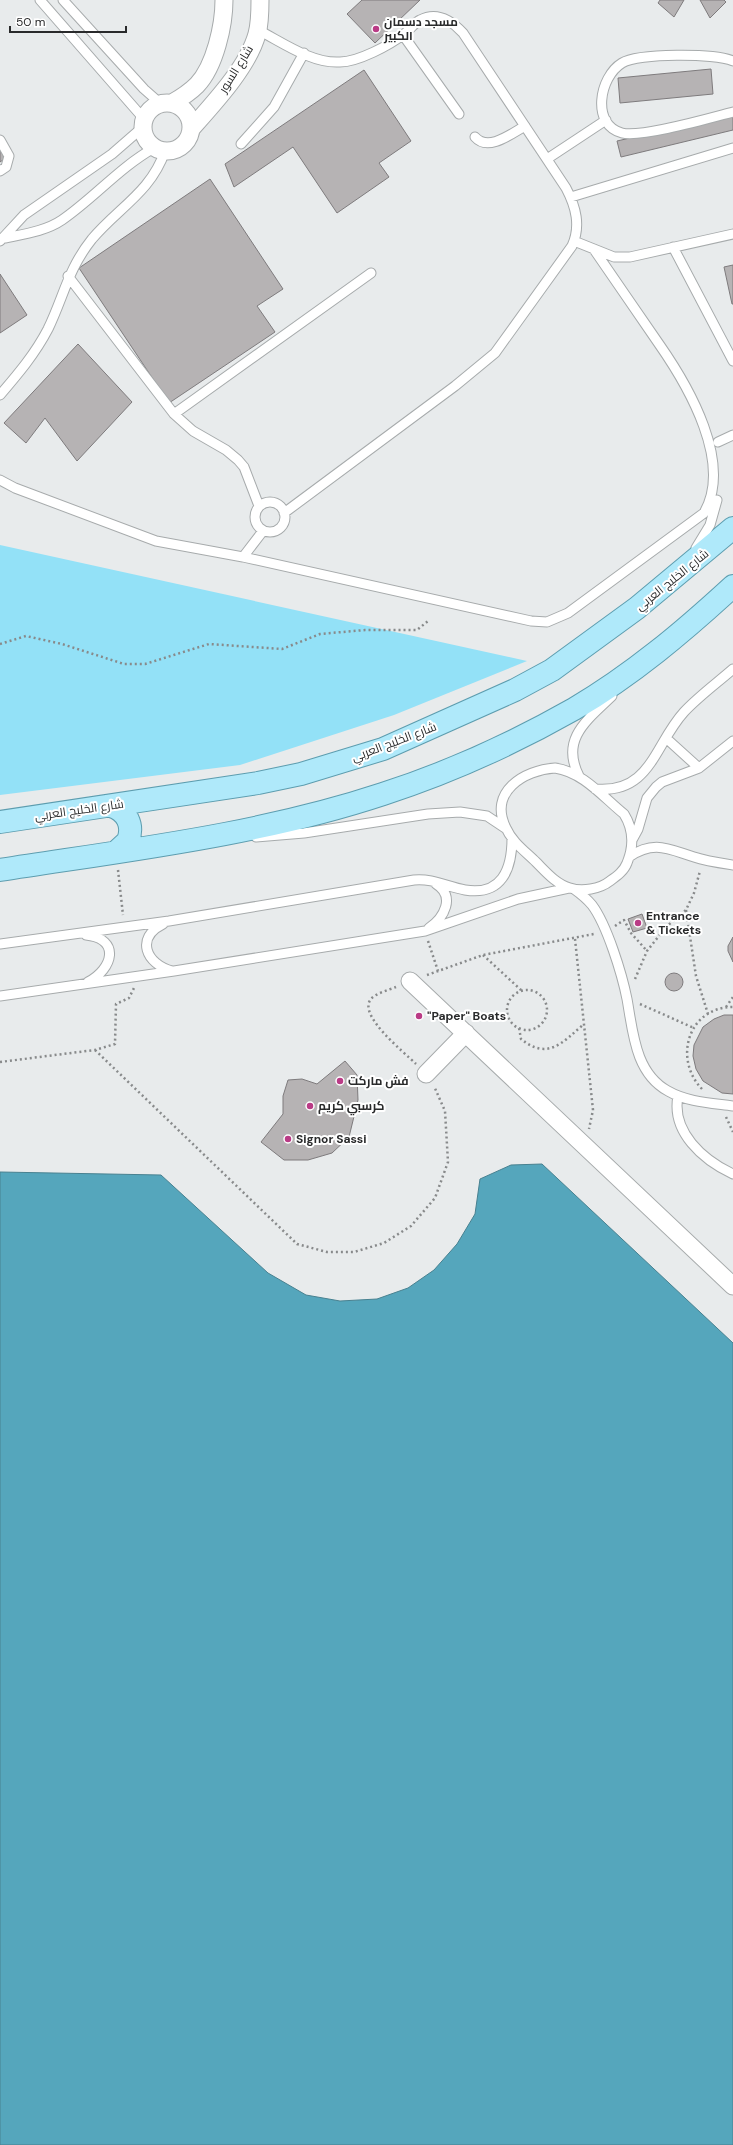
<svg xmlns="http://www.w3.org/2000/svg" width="733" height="2145" viewBox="0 0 733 2145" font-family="'DM Sans',Cairo,sans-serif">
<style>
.green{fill:#93e1f7}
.water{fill:#55a6bc;stroke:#488190}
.building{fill:#b6b3b4;stroke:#7e7b7d}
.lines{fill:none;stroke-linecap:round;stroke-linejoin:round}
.lane-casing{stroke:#a7abac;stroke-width:11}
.street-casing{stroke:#a7abac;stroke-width:19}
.primary-casing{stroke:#5d9daf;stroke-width:24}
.path{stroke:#888a8b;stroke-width:2.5;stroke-dasharray:2 3;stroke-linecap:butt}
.lane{stroke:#fff;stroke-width:9}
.street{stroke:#fff;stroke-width:17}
.primary{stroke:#afe9fa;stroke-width:22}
.poi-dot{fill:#ba3b86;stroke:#fff;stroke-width:1.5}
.labels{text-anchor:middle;stroke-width:4;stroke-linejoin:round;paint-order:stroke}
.poi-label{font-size:12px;font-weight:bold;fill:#292a2b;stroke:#fff;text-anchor:start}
.street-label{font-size:12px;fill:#292a2b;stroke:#fff}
</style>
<rect width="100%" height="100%" fill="#e8ebec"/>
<path class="green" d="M0,545L527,661L394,715L240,765L0,795Z"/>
<path class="water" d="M542,1164L733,1343V2145H0V1172L161,1175L268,1273L306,1295L340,1301L377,1299L408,1288L434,1270L457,1244L475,1214L480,1179L511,1165Z"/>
<path class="building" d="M362,0H420L375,43L347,14Z
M660,0H684L674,17L658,3Z
M700,0H724L726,2L710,18Z
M711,69L713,94L620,103L618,78Z
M364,70L411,141L379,163L389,177L337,213L293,147L234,187L225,164Z
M733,114V130L621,157L617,141Z
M0,149L6,158L0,162Z
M210,179L283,289L257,306L275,332L169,403L79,268Z
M733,265V304H732L724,267Z
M0,274L27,315L0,333Z
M78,344L132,402L77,461L45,418L26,443L4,423Z
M642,914L647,928L633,932L628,919Z
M733,937V962L728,951V946Z
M665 982a9 9 0 1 1 18 0a9 9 0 1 1-18 0Z
M724,1015H733V1094L722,1093L703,1081L696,1069L693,1056L694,1045L703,1027L714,1019Z
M345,1061L357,1075L358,1100L349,1137L332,1153L308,1160H284L261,1142L283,1114V1096L288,1080L302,1079L317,1084Z"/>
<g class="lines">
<g class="lane-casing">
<path id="lane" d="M40,0L144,119
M63,0L144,89L161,104
M258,30C282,42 312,64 340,62C358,62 390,45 404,34C410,30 414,23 420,20C437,11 452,21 463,33L566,188C576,207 581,226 572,246L495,353L455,386L284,513
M403,35L459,114
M733,61C715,53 638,53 622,63C599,77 591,125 622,133C641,138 710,118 733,112
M475,137C488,152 511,134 525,126
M0,140L9,156L6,167L0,171
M241,144L274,107L304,53
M547,159L606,120
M571,197L733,148
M5,238C24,234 46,231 62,220C94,198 120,167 154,148
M0,241L24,215L112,154L143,127
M574,241L614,257H630L733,234
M673,247L733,361
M68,276L174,414L193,431L226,450L238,460L244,467L259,506
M0,395C18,374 35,354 48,329C64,296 68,269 92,239C118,208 151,192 165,151
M174,414L371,273
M718,442L733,435
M0,480L15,488L156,541L243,557L531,621L547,622L568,613L704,513C733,463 689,387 659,344C638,313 616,282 595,251
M255 517a15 15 0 1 1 30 0a15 15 0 1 1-30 0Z
M696,548L710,525L717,500
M243,557L263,531
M667,739L699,768
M555,768C583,772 603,797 624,814C634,830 634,846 627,863C624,871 617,876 610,881C600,889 582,892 570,888C556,884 546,872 536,862C526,852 512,842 506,828C488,792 524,770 555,768Z
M579,776C560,739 587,720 612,696
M595,789C651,794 654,745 684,712C699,696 717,683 733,669
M256,837L304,833L428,814L460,812L487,816L505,828
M632,840L638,829L647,798L656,787L662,782L699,768L733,741
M629,857C654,840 668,849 694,857C706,861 720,863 733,865
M574,889C581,894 587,899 592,905C607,925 622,974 627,999C633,1032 635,1073 668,1091C687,1102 711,1103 733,1106
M163,924C135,938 146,964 172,971
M429,928C444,918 456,896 436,884
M86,935C121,939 113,969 88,982
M0,944L169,921L414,880C432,878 448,887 465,890C502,896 512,869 512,838
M0,996L174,971L425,931L518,899L569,888
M678,1096C671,1132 703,1160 733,1174"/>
</g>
<g class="street-casing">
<path id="street" d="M143 127a24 24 0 1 1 48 0a24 24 0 1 1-48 0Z
M172,103C181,98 190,92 197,85C215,66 224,25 224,0
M191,129C214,103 248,67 257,34C260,23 260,11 260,0
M410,981L733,1286
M426,1074L466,1033"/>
</g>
<g class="primary-casing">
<path id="primary" d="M111,806C127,811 134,825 128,841L116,852
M0,822L258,783L301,774L383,749L515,690L552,670L637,608L733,528
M0,870C128,850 259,835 383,794C448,773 514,743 574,709C632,675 683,632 733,586"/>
</g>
<path class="path" d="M0,644L26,636L62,644L124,664H145L209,644L282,649L320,634L365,630H417L428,621
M118,870L123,915
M686,910L696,976L708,1014
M615,926L624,920L631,933L647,951
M575,939L593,1110L589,1129
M428,941L438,971
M483,955L521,990
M427,975L483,955L594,934
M635,979L647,951L666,927L686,910L694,893L700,871
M396,987C389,990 376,993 371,999C357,1015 404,1052 416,1064
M507 1010a20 20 0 1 1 40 0a20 20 0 1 1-40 0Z
M640,1004L694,1028
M726,1007L733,997
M519,1028L521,1039C548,1061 563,1042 584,1024
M95,1050L297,1244L327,1252H354L384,1243L411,1226L435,1198L448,1162L445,1111L434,1086
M0,1062L95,1050L115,1044L116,1004L129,998L134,988
M702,1089C673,1059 688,1007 733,1007
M726,1117L733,1132"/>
<use href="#lane" class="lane"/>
<use href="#street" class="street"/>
<use href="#primary" class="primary"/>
</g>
<g class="poi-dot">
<circle cx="376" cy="29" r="4"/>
<circle cx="638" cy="923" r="4"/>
<circle cx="419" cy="1016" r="4"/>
<circle cx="340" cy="1081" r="4"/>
<circle cx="310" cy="1106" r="4"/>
<circle cx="288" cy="1139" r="4"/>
</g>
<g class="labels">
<g class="poi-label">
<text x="384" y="26">مسجد دسمان<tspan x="384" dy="14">الكبير</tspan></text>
<text x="646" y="920">Entrance<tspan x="646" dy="14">&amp; Tickets</tspan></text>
<text x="427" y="1020">"Paper" Boats</text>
<text x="348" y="1085">فش ماركت</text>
<text x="318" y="1110">كرسبي كريم</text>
<text x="296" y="1143">Signor Sassi</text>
</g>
<g class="street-label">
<text transform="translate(236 69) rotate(-58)" y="4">شارع السور</text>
<text transform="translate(672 580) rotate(-39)" y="4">شارع الخليج العربي</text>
<text transform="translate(394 742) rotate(-21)" y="4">شارع الخليج العربي</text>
<text transform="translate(79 810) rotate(-8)" y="4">شارع الخليج العربي</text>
</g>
</g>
<path d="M10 26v6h116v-6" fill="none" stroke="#292a2b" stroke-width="2"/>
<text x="16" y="26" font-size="12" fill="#292a2b" stroke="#ffffff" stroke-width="3" paint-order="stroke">50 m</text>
</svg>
